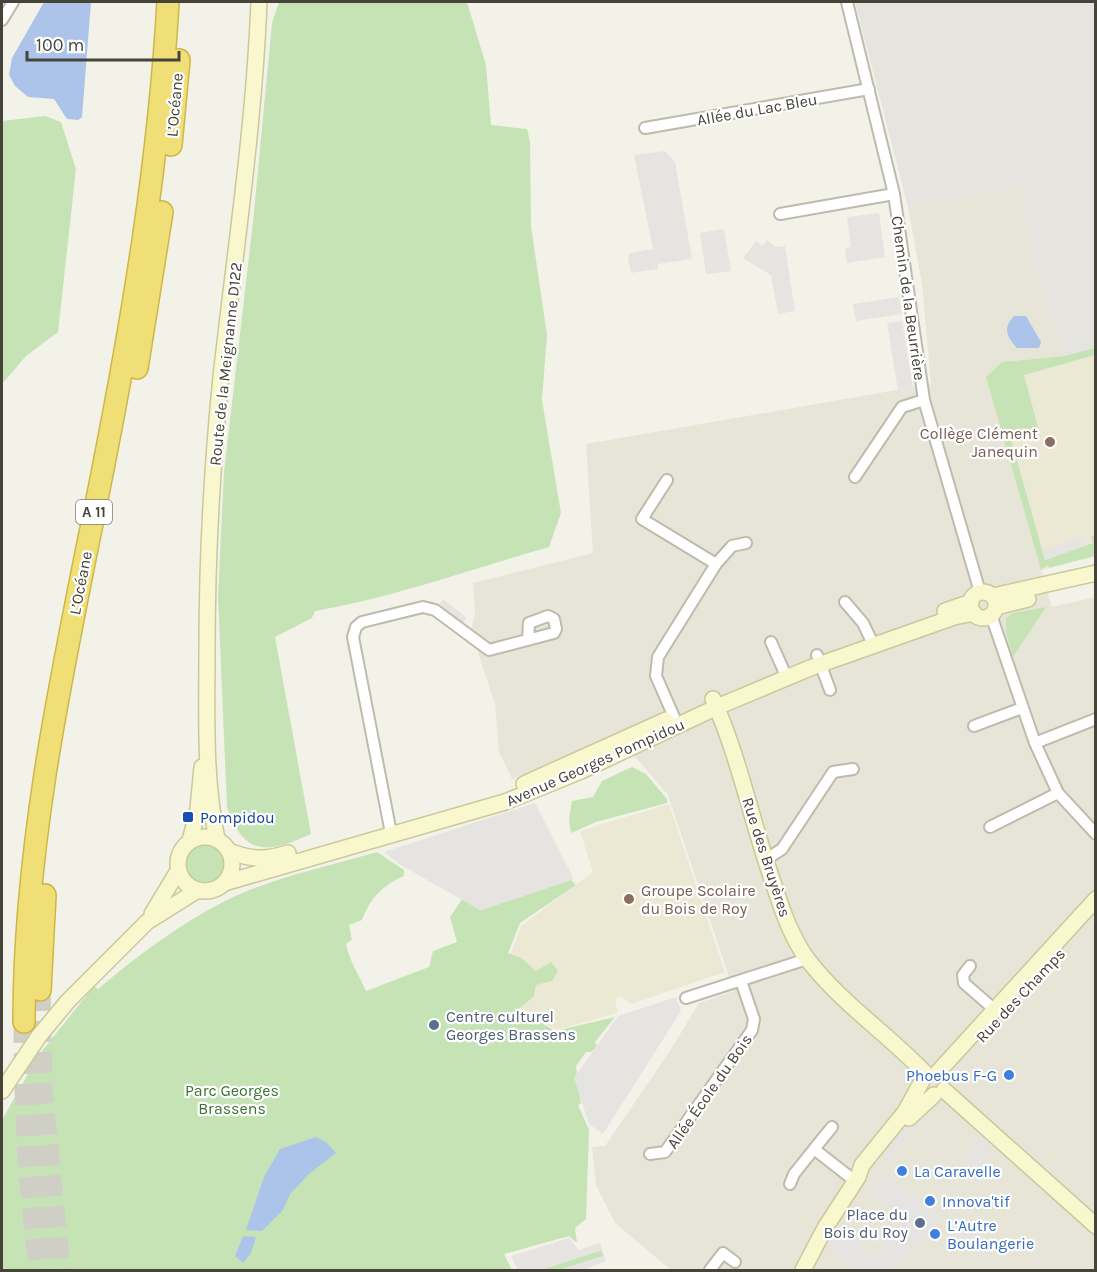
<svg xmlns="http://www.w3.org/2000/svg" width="1097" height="1272" viewBox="0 0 1097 1272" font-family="Karla,sans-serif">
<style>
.residential{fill:#e6e5d8}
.industrial{fill:#e6e4de}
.education{fill:#ebe9d4}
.green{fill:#c6e3b6}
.parking{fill:#e5e4e0}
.water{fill:#acc4ea}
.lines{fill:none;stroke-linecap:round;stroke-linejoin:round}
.highway-tunnel{stroke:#d0cfc6;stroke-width:21;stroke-dasharray:21 10;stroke-linecap:butt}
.street-casing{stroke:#bebbad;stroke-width:14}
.secondary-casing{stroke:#cbc89b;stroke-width:18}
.highway-casing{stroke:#ceb748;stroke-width:24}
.street{stroke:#fff;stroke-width:10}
.secondary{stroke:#f9f7cd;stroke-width:15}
.highway{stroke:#f0df77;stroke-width:21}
.education-dot{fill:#8d6e63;stroke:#fff;stroke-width:2}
.transit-dot{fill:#1a4fb4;stroke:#fff;stroke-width:2}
.service-dot{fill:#5c6f8a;stroke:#fff;stroke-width:2}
.shop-dot{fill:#3f7fe0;stroke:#fff;stroke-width:2}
.labels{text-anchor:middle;stroke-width:4.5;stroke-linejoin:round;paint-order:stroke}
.shield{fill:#fff;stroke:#7e7b74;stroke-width:1.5}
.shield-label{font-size:15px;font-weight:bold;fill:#464338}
.street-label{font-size:16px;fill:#464338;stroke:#fff}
.education-label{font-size:16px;fill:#785e54;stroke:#fff;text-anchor:end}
.transit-label{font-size:16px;fill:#164399;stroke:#fff;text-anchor:start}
.service-label{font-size:16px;fill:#4e5e75;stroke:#fff;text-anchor:start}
.shop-label{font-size:16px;fill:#366cbe;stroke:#fff;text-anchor:start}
.park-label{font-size:16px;fill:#3d7231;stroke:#fff}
</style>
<rect width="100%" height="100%" fill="#f3f2e9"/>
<path class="residential" d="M1025,186L1029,256L1064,356L1002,362L986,377L1052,607L1095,597V1270H671L615,1223L596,1185L592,1147L605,1146L670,1051L699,1003L734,991L668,795L616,735L512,779L499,752L495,704L471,631L475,612L473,583L593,553L586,444L931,384L922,284L908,207Z"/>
<path class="industrial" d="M855,2H1095V348L1064,356L1029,256L1024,187L908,207Z"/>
<path class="education" d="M1095,348V556L1041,570L986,377L1002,362L1064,356Z
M669,804L725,972L631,1004L621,996L615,999L618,1013L556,1030L519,1006L508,961L521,926L593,872L580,831Z"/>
<path class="green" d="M279,2H467L486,65L491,125L527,129L530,141L531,226L547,335L542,400L561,513L549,547C471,569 395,597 315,611L312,618L275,637L311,834C269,853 244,858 227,807L218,596L224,472L253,222L272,23Z
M45,116L61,122L76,169L58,332L26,356L2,384V121Z
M1095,348V355L1024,375L1039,431L1011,439L1045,560L1093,543L1091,536L1095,535V556L1049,568L1048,565L1041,570L986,377L1002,362L1064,356Z
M1046,607L1013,657L1006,632V618L1013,613Z
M632,767L646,774L667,799V803L596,822L571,833L569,819L572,801L593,797L602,781Z
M184 865a21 21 0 1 1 42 0a21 21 0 1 1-42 0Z
M377,852L404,870V876C383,885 369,899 362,920L349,925L352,940L346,944C350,963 359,974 366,991L429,967L433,951L457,942L450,917L463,898L481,910L571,880L576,885L520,923L508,953L521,958L536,971L551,962L558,971L552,981L536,985L534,996L519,1009L555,1031L615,1017L595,1042L597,1046L591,1052H586L576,1066L581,1104L578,1105L589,1130L586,1219L575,1228L577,1243L569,1236L504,1254L512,1270H2V1120L38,1056L94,986L98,989C137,956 177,926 223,902C270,878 326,867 377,852Z
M602,1250L604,1256L559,1270H540Z"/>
<path class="parking" d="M665,151L675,162L692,259L658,264V269L631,273L628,259L630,253L653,249L634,155Z
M879,213L885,257L847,263L845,248L851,247L847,217Z
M724,229L731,271L706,274L700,233Z
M767,240L776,247L785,246L795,311L778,314L771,275L743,258L756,241L762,246Z
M899,297L902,314L856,321L853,304Z
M902,321L913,388L898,391L887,323Z
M1082,536L1086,545L1045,560L1042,551Z
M443,599L467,618L462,624L438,606Z
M535,803L574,879L480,910L399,864L384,852Z
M676,997L681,1011L603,1134L589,1124L574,1078L618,1016Z
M921,1111L927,1117L888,1162L882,1156Z
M983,1135L995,1147L975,1170L962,1158Z
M887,1171L941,1219L896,1270H852L825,1245L841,1226L874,1254L904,1220L870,1190Z
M957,1214L991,1244L979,1257L944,1227Z
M569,1238L579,1250L600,1243L606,1261L583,1270H559L603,1256L601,1250L540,1270H518L511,1256Z"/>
<path class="water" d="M44,2H91L82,117L78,120L67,119L54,99L28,97L15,86L9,75L12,58Z
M1014,316H1026L1041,342L1039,348H1017C1006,336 1003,328 1014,316Z
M316,1137L326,1142L336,1153L310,1173L290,1194L283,1210L262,1231L246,1230L264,1177L280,1149Z
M243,1236L256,1237L251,1253L243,1263L235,1256Z"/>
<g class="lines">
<path class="highway-tunnel" d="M40,990L42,1089L60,1270
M24,1022C24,1106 28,1188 40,1270"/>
<g class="street-casing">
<path id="street" d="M847,2L894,194L924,400L980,592
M2,20L13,2
M645,128L869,89
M780,214L894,194
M855,477L902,407L924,400
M667,480L642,519L716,564L732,546L746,543
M845,602L863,623L873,644
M991,615L1035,743L1058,793L1096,834
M771,642L787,678
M817,655L830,690
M674,717L656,676L658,657L716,564
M974,726L1022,708
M1035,743L1096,719
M990,827L1058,793
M390,828L353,637L356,627L362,622L423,607L435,610L489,650L554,633L556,629L554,619L548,616L529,623L528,640
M765,860L782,849L833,772L853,769
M970,966L963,975L964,983L995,1010
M686,998L807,959
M832,1127L814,1149L855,1181
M650,1154L665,1152L752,1030L754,1019L741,981
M790,1184L794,1174L814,1149
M710,1270L723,1253L735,1262"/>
</g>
<g class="secondary-casing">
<path id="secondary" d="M970 605a13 13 0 1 1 26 0a13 13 0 1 1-26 0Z
M993,596L1096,573
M996,607L1028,599
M945,611L971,602
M713,699C740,759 752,824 774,885C782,910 792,939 808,960C842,1004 888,1034 926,1074
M524,784L666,720
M178 864a27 27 0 1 1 54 0a27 27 0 1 1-54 0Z
M217,839C204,777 207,712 207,649C207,558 212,467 221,377C235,251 254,128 259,2
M190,841L198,809L202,767
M229,851C251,860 266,860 288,853
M224,883L505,802L581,771L717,707L810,668L954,617L974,613
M152,914L178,871
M938,1072L1096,899
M944,1090L1096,1226
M2,1091L39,1036L68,1001L147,922L198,890
M909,1118L934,1095
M803,1270L825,1228L858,1177L862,1165L905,1112L922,1081"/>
</g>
<g class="highway-casing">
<path id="highway" d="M171,145L179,60
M137,368L162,212
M40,990L45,895
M24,1022C24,837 66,655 102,474C133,317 159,161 168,2"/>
</g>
<use href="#street" class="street"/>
<use href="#secondary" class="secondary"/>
<use href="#highway" class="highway"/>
</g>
<g class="education-dot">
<circle cx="1050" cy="442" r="6"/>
<circle cx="629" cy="899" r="6"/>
</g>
<rect class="transit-dot" x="182" y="811" width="12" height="12" rx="3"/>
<g class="service-dot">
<circle cx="434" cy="1025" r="6"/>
<circle cx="920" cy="1223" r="6"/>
</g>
<g class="shop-dot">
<circle cx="1009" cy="1075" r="6"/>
<circle cx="902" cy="1171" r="6"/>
<circle cx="930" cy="1201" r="6"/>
<circle cx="935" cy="1234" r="6"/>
</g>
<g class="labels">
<rect class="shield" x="76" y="500" width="36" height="24" rx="4.5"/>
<g class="shield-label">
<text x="94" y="517">A 11</text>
</g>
<g class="street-label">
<text transform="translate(174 105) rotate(-85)" y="6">L’Océane</text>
<text transform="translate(757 109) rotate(-10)" y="6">Allée du Lac Bleu</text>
<text transform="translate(909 298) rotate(82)" y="6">Chemin de la Beurrière</text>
<text transform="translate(225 364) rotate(-84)" y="6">Route de la Meignanne D122</text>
<text transform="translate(80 583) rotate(-79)" y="6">L’Océane</text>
<text transform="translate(595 762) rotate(-24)" y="6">Avenue Georges Pompidou</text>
<text transform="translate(767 857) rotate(72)" y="6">Rue des Bruyères</text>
<text transform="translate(1020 995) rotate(-47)" y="6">Rue des Champs</text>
<text transform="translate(709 1091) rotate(-55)" y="6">Allée École du Bois</text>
</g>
<g class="education-label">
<text x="1038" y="439">Collège Clément<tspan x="1038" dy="18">Janequin</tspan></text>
<text x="641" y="896" text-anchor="start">Groupe Scolaire<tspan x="641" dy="18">du Bois de Roy</tspan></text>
</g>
<g class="transit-label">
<text x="200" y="823">Pompidou</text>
</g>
<g class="service-label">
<text x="446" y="1022">Centre culturel<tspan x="446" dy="18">Georges Brassens</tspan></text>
<text x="908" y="1220" text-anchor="end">Place du<tspan x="908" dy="18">Bois du Roy</tspan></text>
</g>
<g class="shop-label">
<text x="997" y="1081" text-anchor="end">Phoebus F-G</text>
<text x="914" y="1177">La Caravelle</text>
<text x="942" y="1207">Innova'tif</text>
<text x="947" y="1231">L’Autre<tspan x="947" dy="18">Boulangerie</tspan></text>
</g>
<g class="park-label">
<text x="232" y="1096">Parc Georges<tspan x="232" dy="18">Brassens</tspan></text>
</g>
</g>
<rect width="1097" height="1272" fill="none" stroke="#464338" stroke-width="6"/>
<path d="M27 51v9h152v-9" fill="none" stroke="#464338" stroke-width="3"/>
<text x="36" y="51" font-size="18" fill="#464338" stroke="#ffffff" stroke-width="4.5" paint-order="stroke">100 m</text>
</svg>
